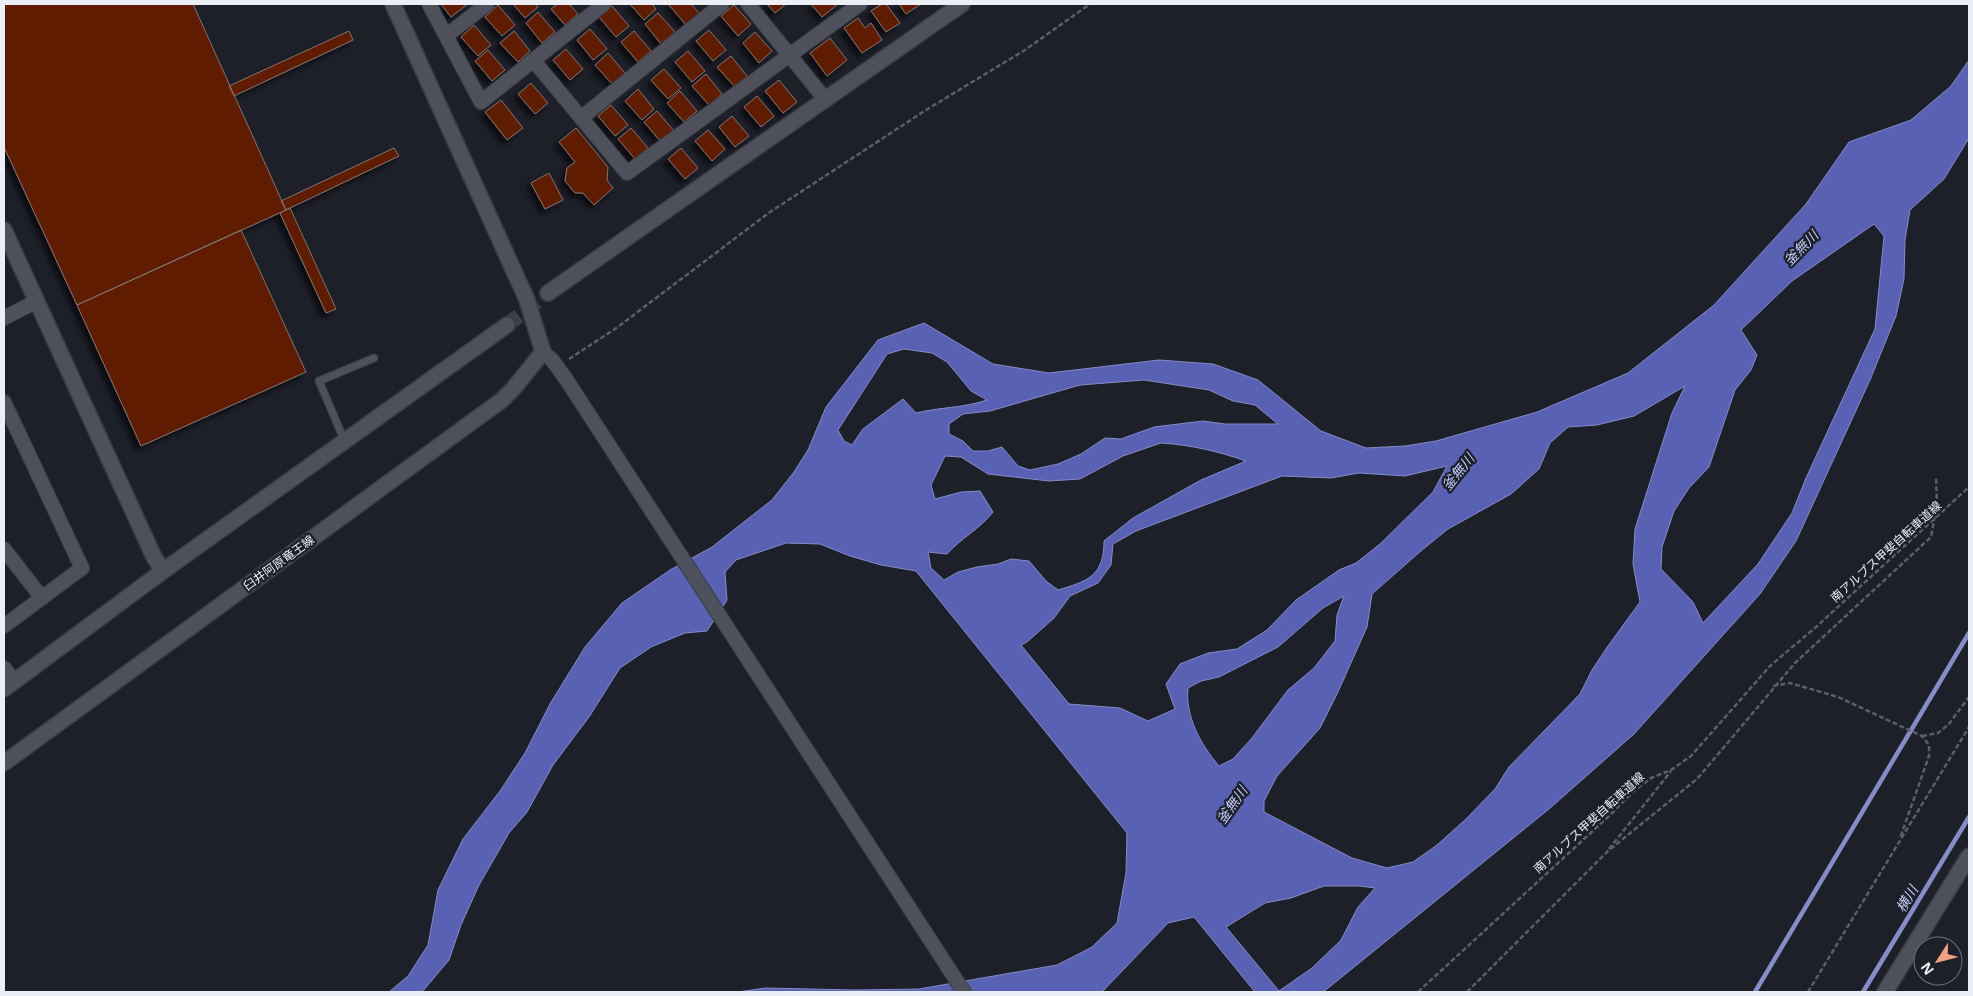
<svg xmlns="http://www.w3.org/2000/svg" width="1973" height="996" viewBox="0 0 1973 996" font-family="'Noto Sans','Noto Sans JP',sans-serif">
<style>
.water{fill:#5861b3;stroke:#858cc7;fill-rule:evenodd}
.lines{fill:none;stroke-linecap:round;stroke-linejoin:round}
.stream{stroke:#858cc7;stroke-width:4.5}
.building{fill:#601d03;stroke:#827470;filter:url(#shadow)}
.secondary-tunnel{stroke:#3c3e48;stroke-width:15;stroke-dasharray:15 8;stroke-linecap:butt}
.lane-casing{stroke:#3a3c43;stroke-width:9}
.street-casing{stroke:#3a3c43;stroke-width:16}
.secondary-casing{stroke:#3a3c43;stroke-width:18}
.path{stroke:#5d5f68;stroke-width:2.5;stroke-dasharray:5 2.5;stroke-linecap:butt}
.lane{stroke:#4e505b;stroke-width:7}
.street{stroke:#4e505b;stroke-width:14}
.secondary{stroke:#4e505b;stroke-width:15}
.labels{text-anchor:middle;stroke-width:4.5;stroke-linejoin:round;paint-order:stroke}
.street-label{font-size:12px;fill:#edeff6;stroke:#1d1f29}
.water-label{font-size:14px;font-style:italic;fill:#c2cbf8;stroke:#1d1f29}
</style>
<defs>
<filter id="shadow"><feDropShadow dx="-4.5" dy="4.5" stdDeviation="2.5" flood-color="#0009"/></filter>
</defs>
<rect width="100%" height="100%" fill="#1d1f29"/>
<path class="water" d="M1969,60V138L1944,179L1910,210L1905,240L1904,279L1896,316L1870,380L1796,541L1760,594L1634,734L1549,809L1327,989L1322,992H1255L1194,917L1168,923L1102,992H738L765,988L854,990L919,989L1057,965L1092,947L1117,923L1126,873L1127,833L916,571L881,565L850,556L820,544L786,543L736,560L725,572L727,600L707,631L685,633L651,647L620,668L589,717L553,765L527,812L509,833L479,885L461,925L449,960L422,992H389L408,976L428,945L438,890L463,839L500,791L525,753L550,704L585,647L622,603L670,570L712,547L772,500L794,472L808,450L826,407L878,340L924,323L993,364L1049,373L1159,360L1213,364L1258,380L1321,431L1366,448L1405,446L1436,441L1537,412L1628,373L1714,305L1806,204L1849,142L1911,120L1951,86ZM1874,224L1884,236L1875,329L1806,478L1792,513L1758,564L1703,623L1693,602L1661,569L1662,547L1674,511L1689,488L1709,467L1735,390L1751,370L1757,355L1741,330L1792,281ZM904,349L932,353L947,362L971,391L987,400C964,408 940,407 916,413L903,399L863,429L852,445L844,441L838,430L887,354ZM1144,380L1209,390L1233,401L1255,405L1278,424H1225L1203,421L1154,427L1121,439L1105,438L1081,454L1058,464L1030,470L1018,466L1002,447L988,451H973L963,441L949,434V424L963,414L990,411L1080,385ZM1685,386L1672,413L1635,529L1633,564L1640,602L1608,646L1592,670L1580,694L1509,767L1495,789L1466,819L1437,845L1413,862L1387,868L1352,858L1264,812V801L1277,776L1320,728L1338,692L1367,627L1372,594L1422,550L1448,529L1511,494L1539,469L1550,443L1568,427L1597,425L1634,416ZM1161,443C1191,445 1217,451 1246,461L1201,480L1133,518L1104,541C1104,576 1088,581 1058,590L1046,581L1029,561L1011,559L998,564L977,567L958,572L944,580L931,568L928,552L947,554C961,538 980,529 993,512L980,491L961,492L935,499L931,485L945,456L961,457L988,474L1049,481L1080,479L1123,456ZM1447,466L1433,492L1380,544L1356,563L1339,570L1296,600L1267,630L1237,649L1208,653L1180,664L1166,684L1175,709L1148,721L1120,708L1069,704L1021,645L1027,642L1054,618L1070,596L1098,583L1111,565L1113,544L1136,531L1282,476L1331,478L1359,473L1405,476ZM1344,596L1337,615L1335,641L1314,668L1288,690L1252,738L1233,759L1219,766C1201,745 1185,716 1188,688L1201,681L1219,677L1278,647L1323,608ZM1324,886H1359L1375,888L1358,907L1341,940L1312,968L1279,991L1226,927L1265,903L1291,898Z"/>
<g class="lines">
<path class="stream" d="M1755,992L1969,633
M1863,992L1969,817"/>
</g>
<path class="building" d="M4,4H193L286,210L77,305L4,147Z
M441,4H468L451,17Z
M513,4H535L538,7L525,18Z
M558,4H569L578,14L565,25L551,9Z
M630,4H652L656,9L644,20Z
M670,4H691L699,13L686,25L669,5Z
M767,4H786L775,13Z
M811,4H838L822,17Z
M882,4H886L900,23L886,32L871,11Z
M899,4H921L906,14Z
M498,5L515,25L502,36L485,17Z
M734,5L751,24L738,36L721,16Z
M612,6L629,26L616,37L599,17Z
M538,12L555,32L542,43L526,23Z
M658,13L675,32L661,44L645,24Z
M858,18L865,28L871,23L882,40L862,53L844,28Z
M474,25L491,45L478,56L461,37Z
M590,29L607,49L593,60L577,40Z
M709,30L726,50L713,61L696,41Z
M349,31L353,40L234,96L229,86Z
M514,31L530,51L518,62L500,43Z
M634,31L651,51L638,62L621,42Z
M755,32L772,51L759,63L743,43Z
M830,38L847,60L827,76L810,53Z
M566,49L583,69L570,80L553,60Z
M488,50L505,70L492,81L475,61Z
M688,51L705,71L692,82L675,62Z
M608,53L625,73L612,84L595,65Z
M731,56L747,76L735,87L717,67Z
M664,69L681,88L668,99L651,80Z
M706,74L722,94L709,105L692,86Z
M779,80L797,102L783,113L765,91Z
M531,83L548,103L535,114L518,94Z
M638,89L654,109L642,120L625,101Z
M680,91L697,111L684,122L667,103Z
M757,96L774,116L761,127L744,107Z
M501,100L523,128L507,140L485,112Z
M611,105L628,125L615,136L598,116Z
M657,111L674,131L661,142L644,122Z
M732,116L749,136L735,147L719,127Z
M576,128L608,167L607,180L613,188L594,205L583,193H575L565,181L567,168L575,162L559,142Z
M631,128L648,148L635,159L618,139Z
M708,130L725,149L712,161L695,141Z
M394,148L399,156L286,210L281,201Z
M681,148L698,168L685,179L668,159Z
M549,173L563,200L545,209L531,183Z
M290,208L336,309L326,313L280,213Z
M241,230L306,372L141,446L77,305Z"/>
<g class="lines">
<path class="secondary-tunnel" d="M507,325L548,293"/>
<g class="lane-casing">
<path id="lane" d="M345,442L319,381L374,358"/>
</g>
<g class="street-casing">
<path id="street" d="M429,4L481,102L604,4
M748,4L825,99
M446,36L487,4
M533,60L627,173L860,4
M581,118L722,4
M4,318L37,301
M543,352L552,360L566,379L964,992
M4,402L82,568L4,626
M4,549L42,598
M4,668L14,681"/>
</g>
<g class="secondary-casing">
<path id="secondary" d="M4,230L154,557L163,571
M548,293L962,4
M4,689L163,571L507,325
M4,763L502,400L513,389L543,352L527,300L393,4
M1885,992L1969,856"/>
</g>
<path class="path" d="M569,359L615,329L770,212L926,110L1025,50L1090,4
M1773,686L1790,683L1838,697L1922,736L1929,745V756L1900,838
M1922,736L1938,733L1949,724L1969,697
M1609,849L1671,771
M1418,992L1608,817L1635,790L1651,778L1671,770L1691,756L1770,666L1816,627L1969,487
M1467,992L1608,851L1697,779L1795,663L1931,537L1937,504L1936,477
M1808,992L1969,727"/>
<use href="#lane" class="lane"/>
<use href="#street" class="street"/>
<use href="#secondary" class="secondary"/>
</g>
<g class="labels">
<g class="street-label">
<text transform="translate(1886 552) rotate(-42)" y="4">南アルプス甲斐自転車道線</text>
<text transform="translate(279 563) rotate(-36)" y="4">臼井阿原竜王線</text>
<text transform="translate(1589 823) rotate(-42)" y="4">南アルプス甲斐自転車道線</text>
</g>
<g class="water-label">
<text transform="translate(1801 248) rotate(-46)" y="5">釜無川</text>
<text transform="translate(1458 472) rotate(-51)" y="5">釜無川</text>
<text transform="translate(1232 805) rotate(-55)" y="5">釜無川</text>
<text transform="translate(1907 899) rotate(-59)" y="5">横川</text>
</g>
</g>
<rect width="1973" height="996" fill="none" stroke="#edeff6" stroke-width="10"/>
<g transform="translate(1938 961) rotate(234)"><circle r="24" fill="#1d1f29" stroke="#70727b"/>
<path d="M0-4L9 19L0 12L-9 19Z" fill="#f39f84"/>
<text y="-8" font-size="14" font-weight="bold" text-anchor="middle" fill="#edeff6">N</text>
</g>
</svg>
